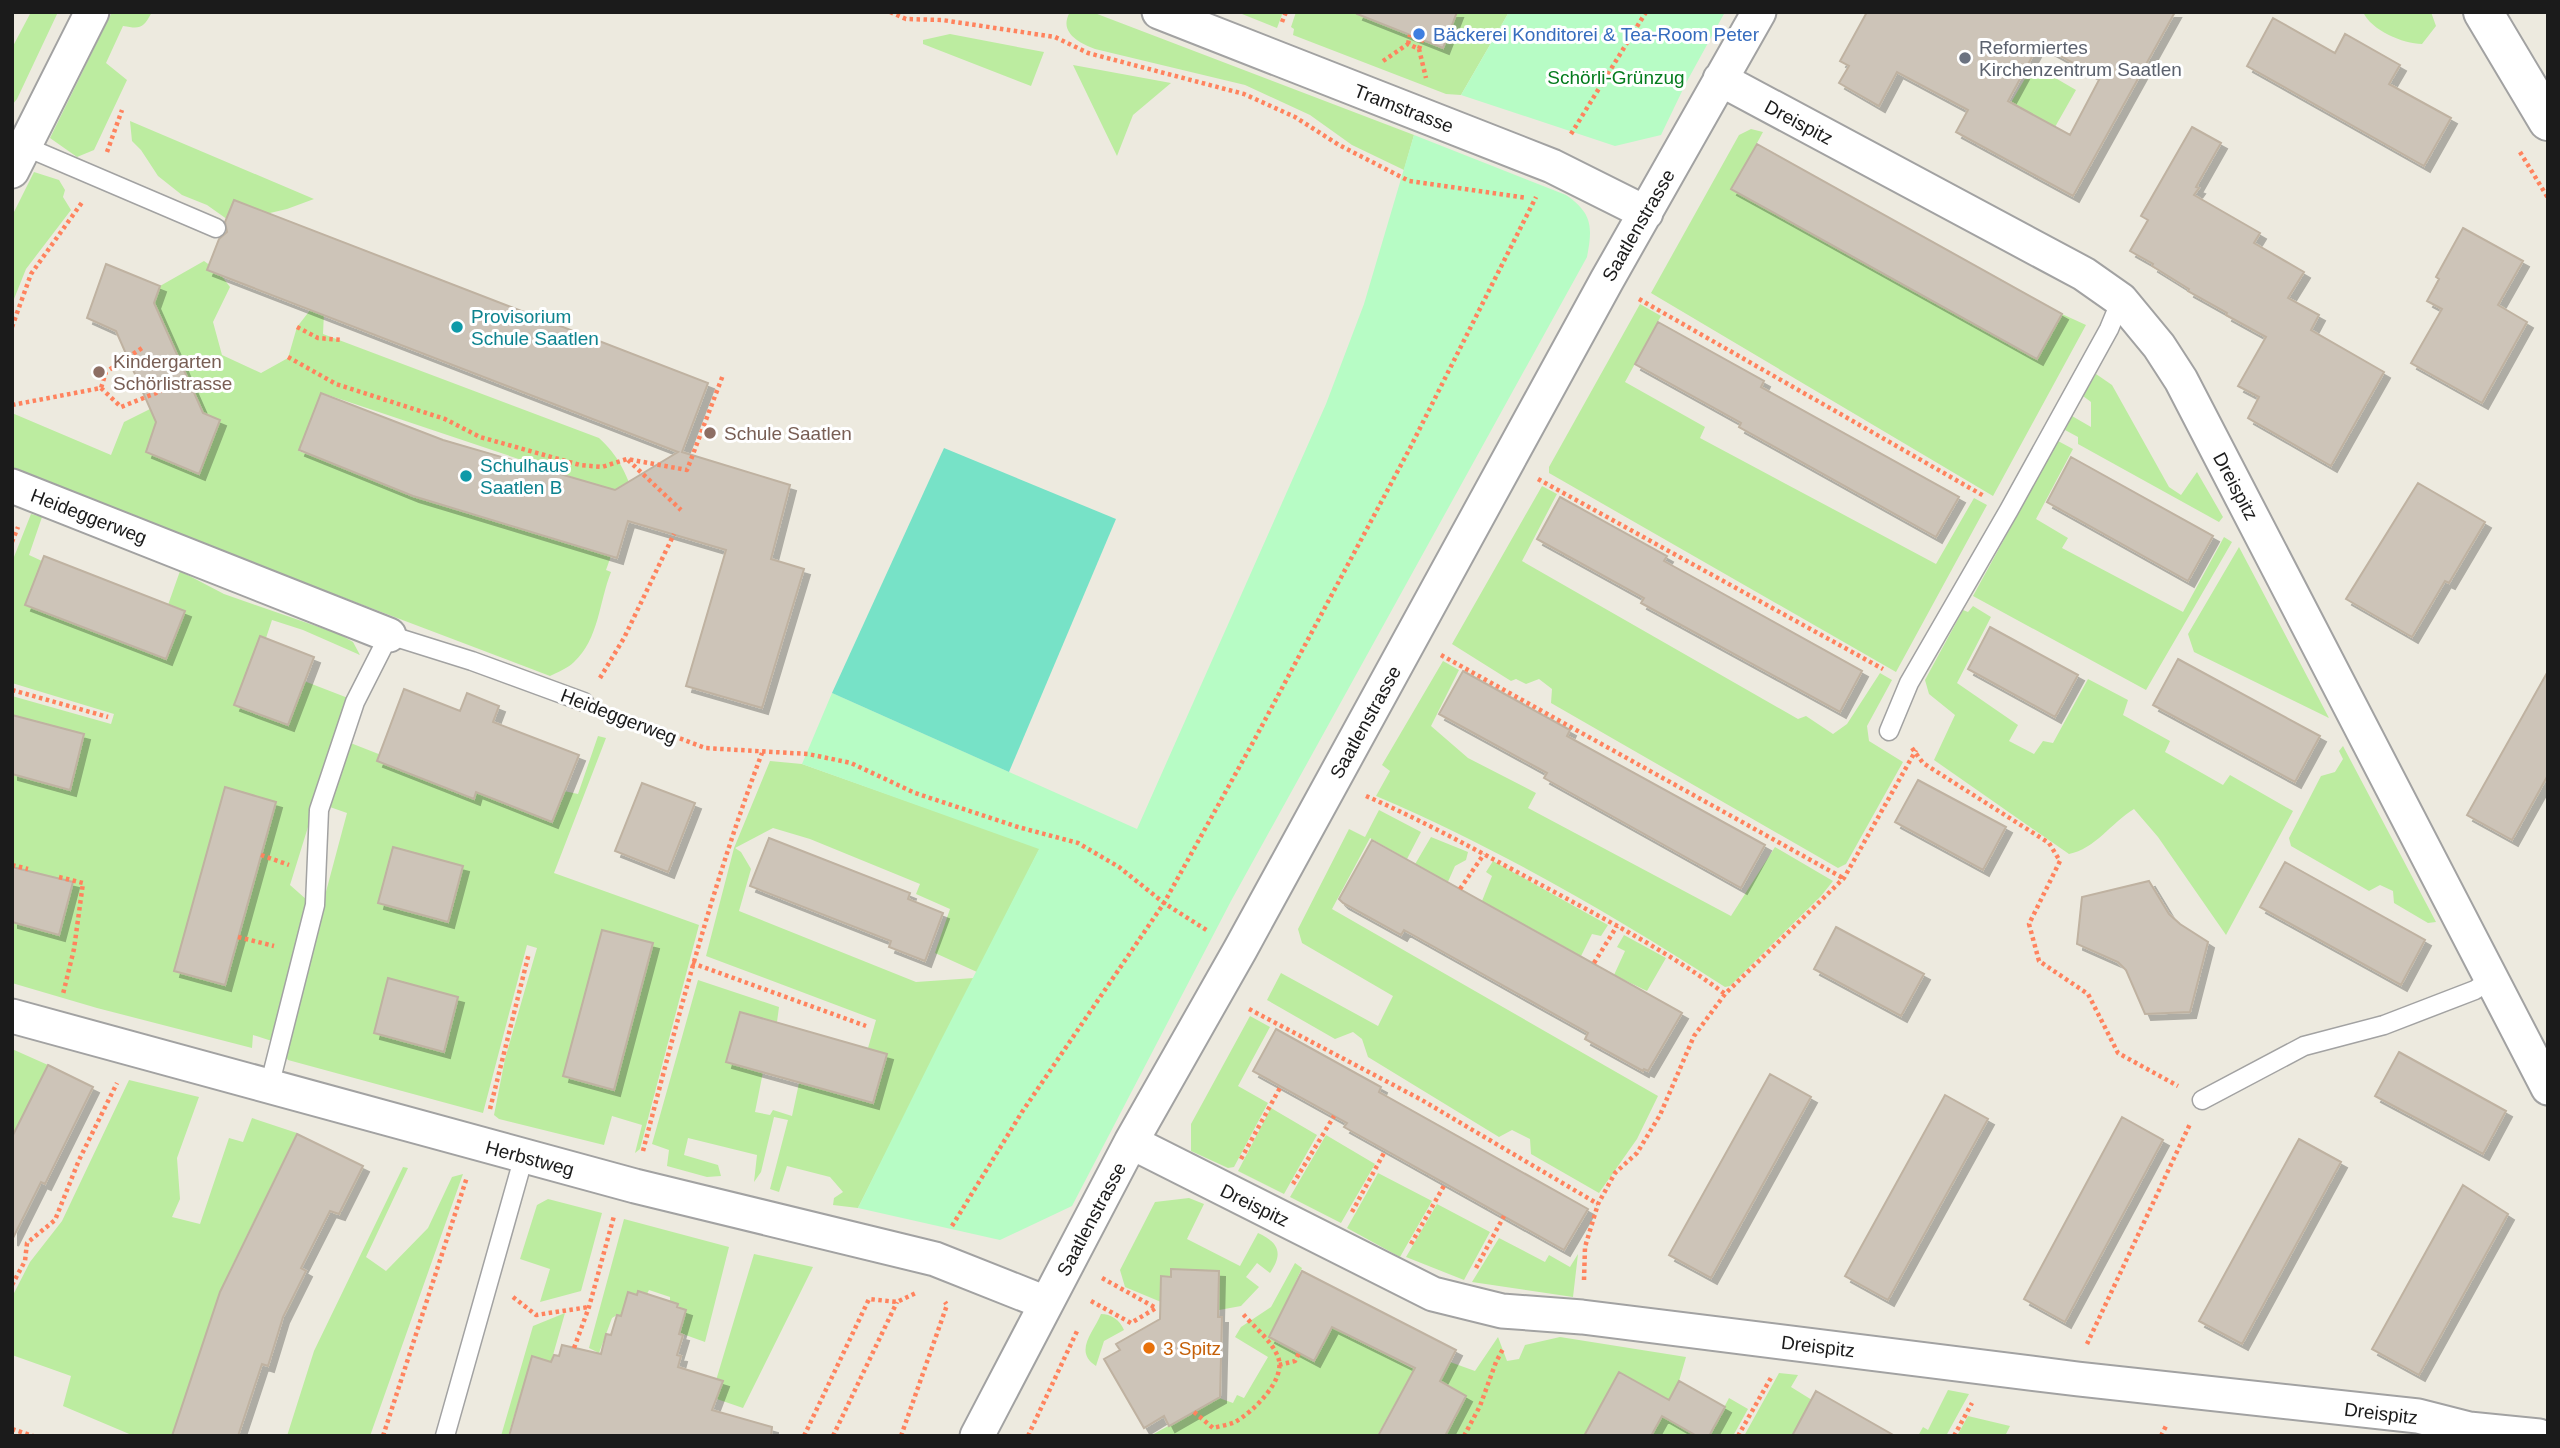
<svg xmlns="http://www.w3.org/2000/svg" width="2560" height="1448" viewBox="0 0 2560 1448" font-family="Helvetica,sans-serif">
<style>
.grass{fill:#bceca0;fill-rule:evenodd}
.park{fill:#b7fcc5}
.pitch{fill:#77e2c7}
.building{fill:#cdc4b8;stroke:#bfb2a1;stroke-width:2;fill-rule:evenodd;filter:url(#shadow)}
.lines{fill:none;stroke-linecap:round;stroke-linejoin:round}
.service-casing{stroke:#a2a2a2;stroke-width:21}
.minor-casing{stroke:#a2a2a2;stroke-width:37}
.tertiary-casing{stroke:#a2a2a2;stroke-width:42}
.path{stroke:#ff835e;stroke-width:4.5;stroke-dasharray:3.5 3.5;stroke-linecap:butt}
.service{stroke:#fff;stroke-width:18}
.minor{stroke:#fff;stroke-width:33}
.tertiary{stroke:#fff;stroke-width:38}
.shop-dot{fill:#3f7fe0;stroke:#fff;stroke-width:2.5}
.worship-dot{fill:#6b7280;stroke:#fff;stroke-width:2.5}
.culture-dot{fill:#0f9aa8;stroke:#fff;stroke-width:2.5}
.education-dot{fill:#8d6e63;stroke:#fff;stroke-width:2.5}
.food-dot{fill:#e8710a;stroke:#fff;stroke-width:2.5}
.labels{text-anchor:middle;stroke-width:6;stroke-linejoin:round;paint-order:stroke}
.shop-label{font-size:19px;fill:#366cbe;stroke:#fff;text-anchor:start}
.worship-label{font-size:19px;fill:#5b616d;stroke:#fff;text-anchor:start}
.park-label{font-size:19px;fill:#057c1e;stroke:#fff}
.street-label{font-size:19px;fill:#1b1b1b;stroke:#fff}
.culture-label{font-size:19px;fill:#0d838f;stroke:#fff;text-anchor:start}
.education-label{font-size:19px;fill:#785e54;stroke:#fff;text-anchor:start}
.food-label{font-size:19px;fill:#c56008;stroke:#fff;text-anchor:start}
</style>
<defs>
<filter id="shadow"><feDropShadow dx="6" dy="6" stdDeviation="0" flood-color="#0004"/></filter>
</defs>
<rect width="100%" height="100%" fill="#edeadf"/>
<path class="grass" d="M31,12H58L17,99L12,105V48Z
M112,12H152C143,29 140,29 123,26L106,63L127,80L94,150L77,157L50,138Z
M1070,12H1092L1414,135L1404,170L1352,145L1310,115L1245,85L1095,49C1079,43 1058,32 1070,12Z
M1237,12H1283L1277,28Z
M1296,12H1509L1461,95L1446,94L1293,35L1294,29L1291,27Z
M2363,12H2431L2436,26L2422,44C2403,44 2371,30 2363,12Z
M950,34L1044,52L1031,86L923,44V40Z
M1073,65L1171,83L1133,115L1117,156Z
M2033,65L2076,90L2055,127L2009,106Z
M130,121L314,199L287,209L231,222L207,205L182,195L158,176L141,150L132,141Z
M1751,129L1763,132L1732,189L2037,359L2062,314L2086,325L1993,496L1651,293L1739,135Z
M34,172L59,180L65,190L63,197L71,210L26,269L12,304V216Z
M204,261L218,271L230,287L213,322L222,355L261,373L288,358L297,327L325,291L323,334L599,438C618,455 626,473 635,498L322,393L299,451L447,507L611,556L606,570L611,572C599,602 599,639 574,662C568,668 558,672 550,676L12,472V413L111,455L124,422L150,409L160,413L146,452L199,474L219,420L188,407L194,392L163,324L148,318L160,286Z
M1640,304L1661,316L1625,382L1705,427L1700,438L1936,564L1974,498L1987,505L1896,672L1549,473V467Z
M2096,374L2112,385L2169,487L2181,495L2197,472L2223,517L2219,522L2078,444V437L2065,430L2072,416L2091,427V402L2083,396Z
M2058,441L2073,449L2036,519L2068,538L2062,548L2183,612L2224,537L2232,542L2146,690L1973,596Z
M1542,486L1557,494L1522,561L1798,719L1806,716L1833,734L1847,724L1880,673L1892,680L1867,726L1869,741L1903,762L1846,864L1838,868L1551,703L1552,689L1539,679L1526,684L1516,679L1511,681L1452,644Z
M31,514L42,517L29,555L42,561L25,605L166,659L185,611L168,605L180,571L224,594L339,634L353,642L360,655L303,630L272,620L266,638L260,637L234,704L287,725L304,681L348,698L290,885L307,900L275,1042L253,1035L252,1048L97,1008L12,983V922L72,882L12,867V696L111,724L114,714L12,683V562Z
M2239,547L2329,718L2194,652L2188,634Z
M1973,606L1991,617L1957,683L2018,725L2009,741L2034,754L2043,741L2053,743L2088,679L2128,700L2123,715L2170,741L2165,752L2223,785L2230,775L2293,811L2226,935L2158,837L2134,809C2111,823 2095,849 2069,854L1934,760L1955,715L1929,694L1925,680L1963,610L1968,612Z
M1443,661L1459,670L1431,726L1468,758L1536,793L1528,808L1731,916L1775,847L1833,881L1821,896L1730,986L1725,987C1613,915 1498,848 1376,796L1390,771L1382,765Z
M598,736L606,738L554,873L699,925L640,1149L635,1153L642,1125L612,1116L604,1145L499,1119L494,1115L505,1059L537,948L527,945L483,1113L288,1060L283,1053L347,813L327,806L348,742L552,822L564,791L578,794ZM393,847L463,867L448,922L378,903ZM602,930L653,943L614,1090L563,1076ZM388,979L458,997L444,1052L374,1033Z
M2343,746L2436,922L2428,923L2394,903L2393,891L2380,885L2369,891L2291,846L2289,838L2321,776L2335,772L2343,759L2339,751Z
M770,761L802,764L1040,848L977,972L935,953L950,909L916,894L920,884L810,839L773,828L735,848L741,852L751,869L739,911L916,982L974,978L858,1208L833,1205L834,1198L843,1192L830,1177L787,1166L779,1192L770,1189L788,1120L774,1117L761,1172L754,1182L757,1155L688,1138L684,1155L718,1165L721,1176L707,1177L667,1166L669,1150L652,1144L698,980L779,1007L777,1022L740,1012L726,1062L763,1072L755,1112L770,1115L773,1110L792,1116L799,1083L873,1103L887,1054L868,1048L876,1020L706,956L734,848Z
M1379,810L1421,832L1407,859L1370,838L1332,909L1658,1096L1637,1139L1599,1193L1531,1154L1530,1139L1512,1130L1499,1137L1368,1057L1362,1039L1353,1032L1335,1039L1267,1000L1281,973L1378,1026L1393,996L1302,943L1298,929L1349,829L1365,837Z
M1431,837L1468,852L1466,860L1455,866L1447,884L1414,866Z
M1493,861L1608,925L1601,936L1592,934L1581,956L1482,901L1492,876L1486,872Z
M1624,935L1666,958L1647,991L1614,975L1625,951L1617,947Z
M1250,1016L1270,1027L1238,1086L1268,1103L1234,1167L1228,1168L1191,1151V1124Z
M12,1049L48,1065L12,1137Z
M129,1080L199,1097L177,1158L180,1199L172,1217L200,1224L229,1138L243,1142L252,1118L297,1133L231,1268L212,1315L172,1436H134L63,1406L71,1376L12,1355V1297L30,1262L62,1221Z
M1271,1108L1317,1135L1284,1194L1238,1171Z
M1326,1135L1375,1164L1341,1223L1290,1197Z
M403,1167L408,1168L366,1257L386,1271L428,1228L452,1177L463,1174L370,1436H287L314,1351Z
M1378,1173L1432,1201L1400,1257L1347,1228Z
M1189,1198L1204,1204L1187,1239L1240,1266L1258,1233C1278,1242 1284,1253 1270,1273L1257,1263L1246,1277L1259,1287L1241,1306L1219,1310V1271L1171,1269V1277H1162L1161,1302L1125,1287L1120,1270L1155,1202Z
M548,1199L602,1213L581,1291L540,1302L550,1269L520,1259L537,1205Z
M1437,1204L1490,1232L1464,1280L1406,1257Z
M624,1219L729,1247L705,1342L680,1333L685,1310L670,1301V1297L649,1290L647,1294L638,1292L621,1316L617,1315L612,1318L599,1353L589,1348Z
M1499,1238L1545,1262L1549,1255L1570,1267L1578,1254L1573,1297L1472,1282Z
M754,1254L813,1267L743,1408L711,1397Z
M1295,1263L1302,1268L1286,1303L1414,1369L1377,1436H1150L1219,1398L1233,1403L1237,1395L1244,1398L1268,1357L1235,1337L1241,1327L1271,1307Z
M565,1313L551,1362L532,1357L508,1436H501L533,1326Z
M1101,1314C1111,1314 1120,1320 1124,1330L1104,1341L1096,1366C1073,1351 1094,1332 1101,1314Z
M1498,1337L1507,1361L1519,1359L1525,1345L1560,1337L1686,1357L1679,1381L1669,1400L1619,1372L1584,1436H1445L1466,1397L1440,1381L1450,1362L1475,1371Z
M1779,1373L1798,1375L1791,1387L1812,1400L1792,1436H1744Z
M1948,1390L1969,1394L1946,1436H1918L1923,1427L1928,1430Z
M1729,1398L1748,1409L1733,1436H1709Z
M1662,1416L1697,1436H1651Z
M1968,1416L2010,1426L2005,1436H1957Z"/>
<path class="park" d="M1509,12H1725L1686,83L1661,135L1615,146L1461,95Z
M1414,135L1566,195C1592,213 1593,226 1587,257L1231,901L1072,1206L1000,1240L858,1208L939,1044L1039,849L802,764L832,693L1137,829L1326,404L1364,304Z"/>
<path class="pitch" d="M944,448L1116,519L1009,772L832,693Z"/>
<path class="building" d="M1358,12H1457L1443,48L1357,14Z
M1867,12H2175L2073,196L1956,132L1968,110L1897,72L1879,106L1839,83L1849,66L1840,61ZM2039,44L2100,78L2070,135L2008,101Z
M2273,18L2335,53L2345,34L2400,65L2389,84L2451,118L2424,166L2247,66Z
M2192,127L2221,143L2196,187L2199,188L2194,195L2260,233L2254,243L2304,272L2288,298L2319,315L2311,330L2384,372L2331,466L2248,418L2259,397L2238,386L2266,337L2226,315L2227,313L2188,291L2189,289L2152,266L2153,264L2130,251L2148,220L2141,216Z
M1757,144L2062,314L2037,359L1731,189Z
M234,200L708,383L682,452L790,485L771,559L804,569L762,708L686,686L726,550L628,521L617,558L413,496L299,450L321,393L443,440L615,490L678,452L207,270L219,239L227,232L225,222Z
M2463,228L2523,261L2498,305L2527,322L2482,403L2411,363L2442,309L2427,301L2439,279L2436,277Z
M106,264L160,286L154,303L203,413L220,420L199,474L146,452L156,422L116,331L87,318Z
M1658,322L1764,381L1761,387L1959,497L1936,537L1739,427L1741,423L1635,364Z
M2071,457L2213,536L2188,581L2047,502Z
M2418,483L2485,522L2449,583L2445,581L2412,637L2346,599Z
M1560,497L1667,556L1664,561L1862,671L1840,712L1641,603L1644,598L1537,539Z
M44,556L185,611L166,659L25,605Z
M1990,627L2078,675L2055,717L1968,669Z
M260,636L314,657L288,725L234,705Z
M2178,659L2320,736L2295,782L2153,705Z
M1463,671L1570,730L1567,736L1765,845L1741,888L1544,778L1547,773L1439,714Z
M2548,671V775L2512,840L2467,815Z
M404,689L460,711L467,693L499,706L493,722L579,755L552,822L476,792L474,799L377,761Z
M12,715L84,734L70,790L12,774Z
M1918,780L2006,827L1983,870L1895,822Z
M642,783L695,803L668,872L615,851Z
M225,787L276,802L225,985L174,971Z
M769,838L910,893L908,899L943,913L925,961L889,947L891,941L750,886Z
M1372,840L1682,1013L1648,1071L1644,1069L1643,1071L1585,1039L1588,1033L1404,930L1401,935L1343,903L1339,899Z
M393,847L463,866L448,922L378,903Z
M2285,862L2425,940L2401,985L2260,907Z
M12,867L73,882L59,935L12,922Z
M2149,881L2169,914L2180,924L2208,942L2190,1012L2145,1014L2126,970L2118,962L2077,944L2082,897Z
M1836,927L1924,974L1901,1016L1814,969Z
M602,930L653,943L614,1090L563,1076Z
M388,978L458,997L444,1052L374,1033Z
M740,1012L887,1054L873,1103L726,1062Z
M1276,1029L1381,1087L1379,1092L1588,1209L1564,1250L1344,1127L1347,1123L1253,1071Z
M2399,1052L2506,1111L2483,1154L2375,1096Z
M48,1065L93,1087L45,1184L41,1182L12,1240V1137Z
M1770,1074L1811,1097L1711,1278L1669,1255Z
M1945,1095L1988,1119L1888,1300L1845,1276Z
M2122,1117L2163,1140L2065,1322L2024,1299Z
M297,1134L363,1166L339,1214L330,1211L301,1268L306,1271L283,1317L268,1366L262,1364L238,1436H172L220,1292Z
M2299,1139L2341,1162L2242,1344L2199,1321Z
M2463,1185L2508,1214L2419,1375L2372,1349Z
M1171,1269L1219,1271L1218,1317H1222L1220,1397L1169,1426L1164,1416L1144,1428L1104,1359L1120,1350L1116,1344L1160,1319L1161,1276L1171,1277Z
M1302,1271L1456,1350L1440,1381L1466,1396L1445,1436H1378L1415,1368L1332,1327L1314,1361L1269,1337Z
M638,1291L678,1304L677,1307L686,1310L679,1334L683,1335L677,1355L681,1356L678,1367L723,1381L712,1410L772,1427L771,1436H509L532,1356L551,1362L554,1355L559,1356L562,1345L601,1354L606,1334L611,1335L617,1315L621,1316L628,1292L637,1295Z
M1619,1372L1669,1400L1679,1381L1725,1407L1709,1436H1697L1662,1416L1651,1436H1584Z
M1816,1391L1895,1436H1792Z"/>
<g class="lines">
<g class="service-casing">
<path id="service" d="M24,146L216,228
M1889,731L1909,683L2009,510L2109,329L2121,300
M269,1087L315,905L319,810L355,702L389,635L472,661L584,702
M2202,1100L2304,1046L2384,1025L2475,990L2492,978
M445,1436L524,1156"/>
</g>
<g class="minor-casing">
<path id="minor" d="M1159,12L1552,166L1646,213
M1720,79L2084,274L2121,300L2159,346L2181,380L2548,1088
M12,171L92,12
M12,486L389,635
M12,1016L635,1186L935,1259L1046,1303
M1131,1142L1433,1294L1502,1311L1582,1317L2078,1379L2418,1416L2469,1429L2539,1436
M977,1436L1131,1142L1240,950L1607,280L1759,12"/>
</g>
<g class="tertiary-casing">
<path id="tertiary" d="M2483,12L2548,121"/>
</g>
<path class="path" d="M890,12L906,19L942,20L1055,37L1088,53L1244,94L1295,117L1339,145L1409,181L1527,198
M1282,22L1286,12
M1408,44L1410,35
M1419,49L1422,40
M1383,61L1408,44L1419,49L1426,78
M1571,134L1646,12
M107,152L122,110
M2520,152L2548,198
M1639,299L1984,496
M12,327L31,274L83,201
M297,327L318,338L342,340
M288,357L336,384L445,419L480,437L580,465L602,467L627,459L687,470L723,375
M101,388L121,407L161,391
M12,405L101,388L106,372L142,348
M628,460L681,510
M1538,479L1883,669
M12,542L18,527
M1441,655L1843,878
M600,678L624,638L674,534
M12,690L108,717
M608,711L705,748L808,754L851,763L915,793L1018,827L1078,843L1119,867L1164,903L1208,931
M1912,748L1923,763L2049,843L2060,861L2029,924L2039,961L2088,994L2118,1053L2178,1086
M1366,796C1428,823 1487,856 1547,888C1608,921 1669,952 1725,994
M261,855L289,865
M12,865L28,869
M59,877L83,883L74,949L63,994
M1460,889L1484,854
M238,937L274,946
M692,963L866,1026
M1594,963L1617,926
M1249,1009L1420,1099L1598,1204
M490,1109L529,953
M643,1151C678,1017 713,883 762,753
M1241,1159L1281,1086
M1293,1184L1334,1116
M1352,1212L1385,1151
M952,1226L1022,1112L1164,903L1257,735L1410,448L1536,197
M1411,1244L1445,1184
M1476,1268L1504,1216
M1584,1280L1585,1247L1598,1204L1615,1173L1637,1153L1660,1115L1694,1036L1725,994L1844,878L1916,750
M12,1285L25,1261L27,1243L55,1220L79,1160L117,1083
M513,1297L536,1315L589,1307
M1091,1301L1131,1323L1156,1308L1102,1278
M2087,1344L2190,1124
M574,1348L589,1307L614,1216
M1279,1365L1295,1361L1299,1353
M1194,1412L1213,1428C1220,1426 1228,1425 1235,1422C1253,1412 1287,1379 1278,1357C1272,1341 1254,1327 1243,1314
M12,1429L33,1436
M383,1436L467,1177
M804,1436L869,1299L897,1302L916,1293
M833,1436L897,1302
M901,1436L947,1305L945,1302
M1028,1436L1078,1329
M1464,1436L1480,1406L1496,1362L1504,1347
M1738,1436L1772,1376
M1954,1436L1972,1403
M2161,1436L2167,1424"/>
<use href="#service" class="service"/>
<use href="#minor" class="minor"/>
<use href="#tertiary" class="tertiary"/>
</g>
<circle class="shop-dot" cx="1419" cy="34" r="7"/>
<circle class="worship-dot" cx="1965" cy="58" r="7"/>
<g class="culture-dot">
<circle cx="457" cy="327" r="7"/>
<circle cx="466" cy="476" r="7"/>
</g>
<g class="education-dot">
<circle cx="99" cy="372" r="7"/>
<circle cx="710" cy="433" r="7"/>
</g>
<circle class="food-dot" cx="1149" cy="1348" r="7"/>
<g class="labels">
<g class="shop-label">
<text x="1433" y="41">Bäckerei Konditorei &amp; Tea-Room Peter</text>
</g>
<g class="worship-label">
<text x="1979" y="54">Reformiertes<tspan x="1979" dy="22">Kirchenzentrum Saatlen</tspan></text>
</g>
<g class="park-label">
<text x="1616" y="84">Schörli-Grünzug</text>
</g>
<g class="street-label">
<text transform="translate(1404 108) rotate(21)" y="7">Tramstrasse</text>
<text transform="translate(1799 122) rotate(28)" y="7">Dreispitz</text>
<text transform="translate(1638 225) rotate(-60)" y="7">Saatlenstrasse</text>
<text transform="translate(2236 486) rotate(62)" y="7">Dreispitz</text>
<text transform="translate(89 516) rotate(21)" y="7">Heideggerweg</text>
<text transform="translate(619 716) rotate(21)" y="7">Heideggerweg</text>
<text transform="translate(1365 722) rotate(-61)" y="7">Saatlenstrasse</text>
<text transform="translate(530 1158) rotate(15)" y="7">Herbstweg</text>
<text transform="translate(1255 1205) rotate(26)" y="7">Dreispitz</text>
<text transform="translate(1091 1219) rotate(-62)" y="7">Saatlenstrasse</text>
<text transform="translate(1818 1346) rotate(7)" y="7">Dreispitz</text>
<text transform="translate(2381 1413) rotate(7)" y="7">Dreispitz</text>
</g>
<g class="culture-label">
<text x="471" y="323">Provisorium<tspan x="471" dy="22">Schule Saatlen</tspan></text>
<text x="480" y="472">Schulhaus<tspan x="480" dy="22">Saatlen B</tspan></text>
</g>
<g class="education-label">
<text x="113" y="368">Kindergarten<tspan x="113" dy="22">Schörlistrasse</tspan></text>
<text x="724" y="440">Schule Saatlen</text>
</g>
<g class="food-label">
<text x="1163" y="1355">3 Spitz</text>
</g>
</g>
<rect width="2560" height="1448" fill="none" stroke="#1b1b1b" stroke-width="28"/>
</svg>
